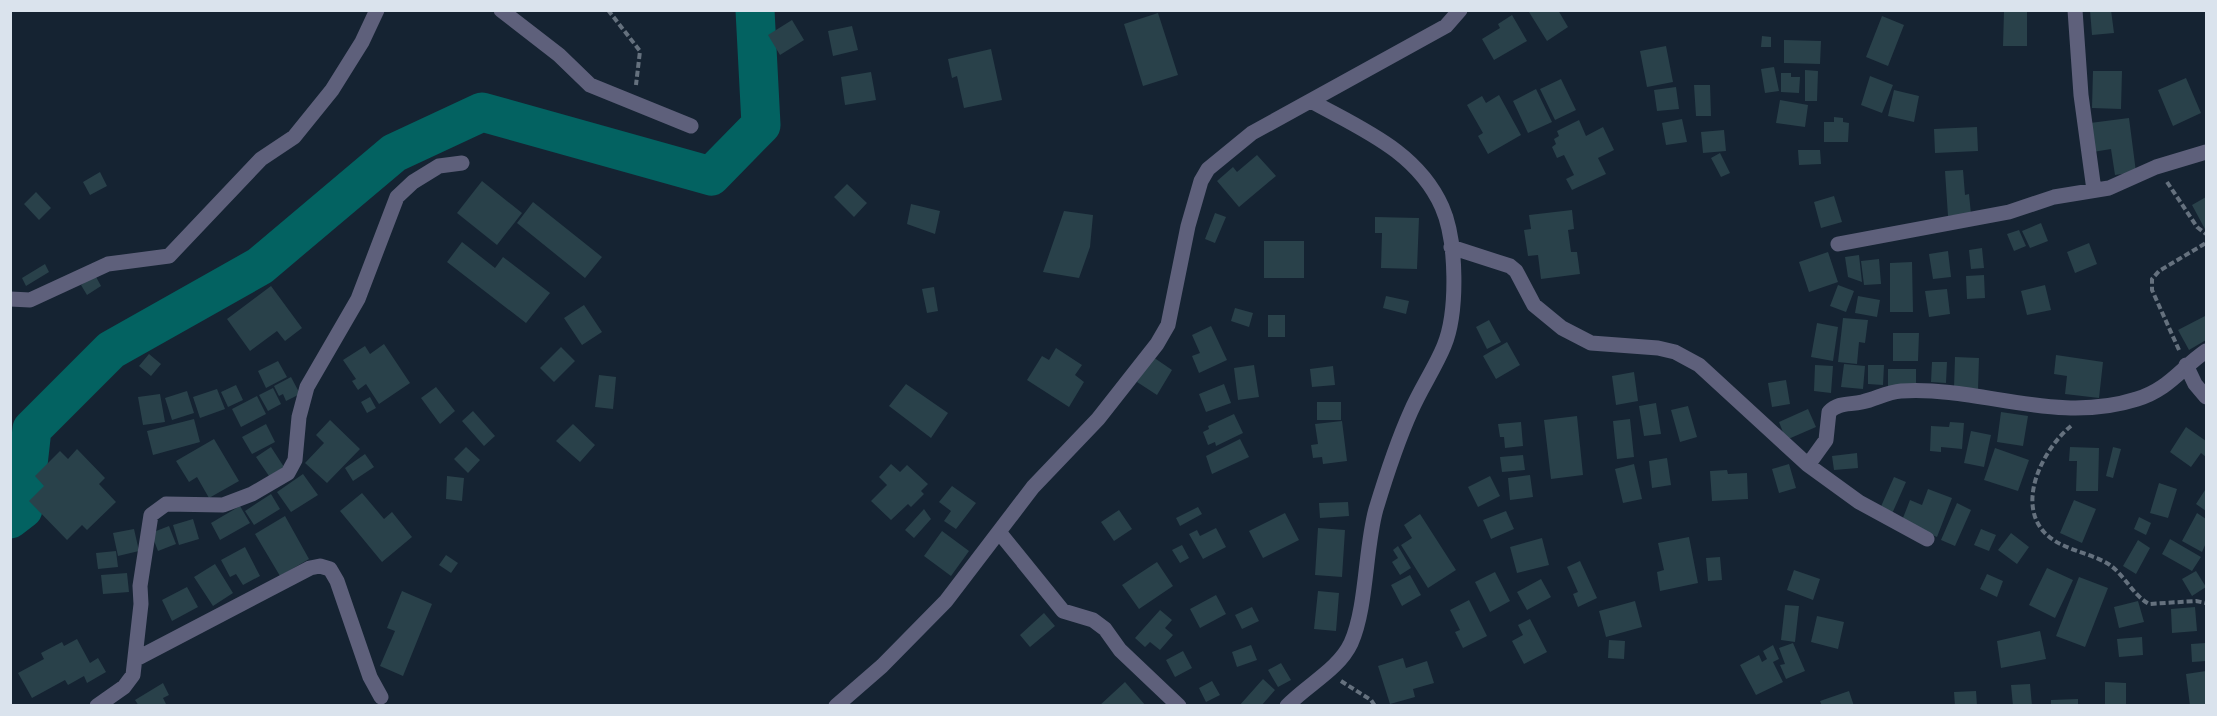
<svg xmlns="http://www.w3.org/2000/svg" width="2217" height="716" viewBox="0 0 2217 716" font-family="Helvetica,sans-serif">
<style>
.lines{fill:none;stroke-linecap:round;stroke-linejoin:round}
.river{stroke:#036261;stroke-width:39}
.building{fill:#29414a}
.path{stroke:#65717e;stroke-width:4;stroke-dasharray:6 3;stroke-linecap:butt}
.street{stroke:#5e607b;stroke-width:15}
</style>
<rect width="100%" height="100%" fill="#152332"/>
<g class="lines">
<path class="river" d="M10,519L23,509L32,429L111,350L260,266L394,153L482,112L711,176L761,125L755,10"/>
</g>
<path class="building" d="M1532,10H1558L1568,27L1547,41L1529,12Z
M2090,10H2111L2114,33L2092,35Z
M2004,11L2027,12V46H2003Z
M1158,13L1178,75L1143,86L1124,24Z
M1512,15L1527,41L1494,60L1482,39L1500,28L1498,24Z
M1882,16L1904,25L1888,66L1866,57Z
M792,20L804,40L780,55L768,35Z
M852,26L858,50L833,56L828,31Z
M1762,36L1771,37V47H1761Z
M1784,40L1821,41L1820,64L1784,63Z
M1666,46L1673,82L1647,87L1640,51Z
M991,49L1002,100L964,108L957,76L952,78L948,59Z
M1774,67L1779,91L1765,93L1761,69Z
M1805,70L1818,71L1817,101H1805Z
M2093,71H2122L2121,109L2092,108Z
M871,72L876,100L845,105L841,77Z
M1781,73H1791V77H1800L1799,93L1781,92Z
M1870,76L1893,85L1882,113L1861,105Z
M2186,78L2201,113L2173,126L2158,90Z
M1561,79L1576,110L1555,120L1540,89Z
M1694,85H1710L1711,116H1696Z
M1676,87L1679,109L1657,111L1654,90Z
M1536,89L1552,122L1528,133L1513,101Z
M1894,90L1919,96L1914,122L1888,116Z
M1499,95L1521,135L1488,154L1478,136L1483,133L1467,105L1482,96L1486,103Z
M1780,100L1808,105L1805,127L1776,123Z
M1834,117L1843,118V122L1849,123L1848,142H1824V122H1834Z
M2129,118L2136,172L2115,175L2111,149L2093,152L2090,123Z
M1682,119L1687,142L1666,145L1662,123Z
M1579,120L1586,136L1603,127L1614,150L1598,158L1606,174L1572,190L1566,179L1574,175L1564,155L1557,158L1552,147L1556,144L1554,139L1559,136L1557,131Z
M1977,127L1978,151L1935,153L1934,129Z
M1724,130L1726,151L1703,153L1701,132Z
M1798,150H1820L1821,164L1799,165Z
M1720,153L1730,173L1721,177L1711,158Z
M1257,155L1276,176L1239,207L1217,181L1233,167L1237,172Z
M1963,170L1965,195L1969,194L1971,214L1948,216L1945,171Z
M100,172L107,186L90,195L83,182Z
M482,181L522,213L497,245L457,213Z
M847,184L867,203L854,217L834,197Z
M36,192L51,208L39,220L24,204Z
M1834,196L1842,222L1821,228L1814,202Z
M2206,197V231L2192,205Z
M533,202L602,257L585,278L517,223Z
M911,204L940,211L935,234L907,224Z
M1572,210L1574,229L1568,230L1571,252H1577L1580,274L1541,279L1538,255L1528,256L1524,230L1531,229L1529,215Z
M1064,211L1093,215L1090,247L1079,278L1043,272Z
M1215,213L1226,217L1215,243L1205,239Z
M1375,217L1419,218L1417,269L1381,268L1382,233H1375Z
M2041,223L2048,241L2030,248L2022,231Z
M2019,230L2026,246L2014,251L2007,234Z
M1264,241H1304V278H1264Z
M462,242L495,268L503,257L550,293L526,323L447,262Z
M2089,243L2097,264L2075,273L2067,252Z
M1982,248L1984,268L1971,269L1969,250Z
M1948,251L1951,277L1933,279L1929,254Z
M1828,252L1838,282L1809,292L1799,262Z
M1859,255L1862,282L1848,277L1845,257Z
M1879,259L1881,284L1864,285L1861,261Z
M1912,262L1913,312H1890V263Z
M45,264L49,272L26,286L22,278Z
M95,275L101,286L87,295L81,285Z
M1984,275L1985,298L1967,299L1966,276Z
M1838,285L1854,291L1846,312L1830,306Z
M2045,285L2051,310L2027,315L2021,291Z
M271,286L302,328L285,341L277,331L250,351L227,319Z
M934,287L938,311L927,313L922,289Z
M1947,289L1950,314L1929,317L1925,291Z
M1386,296L1409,301L1406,314L1383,308Z
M1858,296L1880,300L1877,317L1855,313Z
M584,305L602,332L582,345L564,318Z
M1235,308L1253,313L1249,327L1231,321Z
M1268,315H1285V337H1268Z
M2205,316L2206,340L2189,350L2178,330Z
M1843,318L1868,320L1865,343L1859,342L1857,364L1838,362Z
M1489,320L1501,342L1487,349L1476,327Z
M1817,323L1838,327L1833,361L1811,357Z
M1211,326L1227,360L1199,373L1192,356L1200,353L1192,335Z
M1893,333H1919L1918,361H1893Z
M1507,342L1520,365L1496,379L1483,356Z
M384,344L410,383L379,404L366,384L358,390L352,381L356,379L343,360L365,346L370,354Z
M561,347L575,361L554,382L540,368Z
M1056,348L1082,365L1075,375L1084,382L1069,407L1027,380L1042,356L1049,360Z
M149,354L161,364L151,376L139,366Z
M2056,355L2103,362L2099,398L2065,394L2067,376L2054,374Z
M1153,357L1172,370L1157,395L1137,382Z
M1955,357L1979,358L1978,389L1954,388Z
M278,361L287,377L266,388L258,371Z
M1932,362H1947L1946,383L1931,382Z
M1844,364L1865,366L1863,389L1841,387Z
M1254,365L1259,397L1238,400L1234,368Z
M1815,365L1833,366L1831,393L1814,391Z
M1868,365H1884L1883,385L1868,384Z
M1333,366L1335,385L1312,387L1310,369Z
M1888,369H1916V386H1888Z
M1634,372L1638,401L1616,405L1612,376Z
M599,375L616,377L613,409L595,407Z
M291,377L300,394L286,401L283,394L279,396L274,386Z
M1786,380L1790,404L1772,407L1768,383Z
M906,384L948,413L931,438L889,406Z
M1224,384L1231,403L1206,412L1199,394Z
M236,385L243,400L228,407L221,392Z
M436,387L455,411L440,424L421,398Z
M273,388L281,404L268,411L259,395Z
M217,389L225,409L200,418L193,397Z
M187,391L194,413L172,420L165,398Z
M160,394L165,422L143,425L138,397Z
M257,396L266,414L241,427L232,409Z
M370,397L376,408L367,413L361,402Z
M1317,402H1341V420H1317Z
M1656,403L1661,434L1644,436L1639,406Z
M1688,406L1697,437L1680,442L1671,410Z
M1808,409L1816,427L1786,440L1779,422Z
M473,411L495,436L484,446L462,421Z
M2001,412L2028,416L2023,446L1997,442Z
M1234,414L1243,433L1216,446L1215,442L1208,445L1203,432L1209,429L1208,426Z
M1577,416L1583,475L1551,479L1544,420Z
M194,419L200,442L153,455L147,431Z
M1630,419L1634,457L1617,459L1613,421Z
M330,420L360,449L327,483L305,463L324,443L316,435Z
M1342,421L1347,461L1323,464L1322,457L1313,458L1311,445L1318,444L1315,424Z
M1521,422L1523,446L1505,448L1504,437H1500L1498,424Z
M1950,422L1964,423L1962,449L1941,447V452L1930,451L1931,426L1949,427Z
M266,424L275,442L252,454L242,437Z
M573,424L595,445L580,462L556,441Z
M2186,427L2206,441V457L2201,453L2191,467L2170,452Z
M1971,431L1991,435L1984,467L1964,463Z
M214,439L239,481L209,498L197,477L189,482L176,461Z
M1240,439L1249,457L1212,474L1206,456Z
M271,447L284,467L269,476L256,457Z
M466,447L480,460L468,473L454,459Z
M2070,447L2099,448L2098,491H2076L2077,461H2069Z
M2113,447L2121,449L2113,478L2106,476Z
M1995,448L2029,460L2018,491L1984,480Z
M77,449L105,478L99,484L116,502L87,530L82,525L67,540L29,501L44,486L35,476L60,451L68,459Z
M1857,453L1858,468L1834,470L1832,456Z
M365,454L374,467L353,481L345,468Z
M1523,455L1525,470L1502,472L1500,457Z
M1667,458L1671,485L1652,488L1649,461Z
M891,464L900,472L907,465L928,484L921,491L924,494L911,507L908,504L891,520L871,501L887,485L879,477Z
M1634,464L1642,499L1623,503L1615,469Z
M1789,464L1796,488L1779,493L1772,469Z
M1727,470L1728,474L1747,473L1748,499L1712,501L1710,471Z
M303,474L318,495L291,512L277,492Z
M1530,475L1533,497L1510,500L1508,478Z
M447,476L464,478L462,501L446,499Z
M1490,476L1500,496L1478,507L1468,487Z
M1894,477L1906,482L1891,516L1879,511Z
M2159,483L2177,489L2168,518L2150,513Z
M952,486L976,503L956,529L944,521L951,511L939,502Z
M1928,489L1952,498L1937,537L1901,523L1910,500L1922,505Z
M2205,490L2206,491V511L2196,504Z
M362,493L384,519L392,512L412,537L382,562L340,511Z
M271,494L280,509L254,525L245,511Z
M2074,500L2096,509L2082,543L2060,533Z
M1348,502L1349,516L1320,518L1319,503Z
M1957,503L1971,510L1955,546L1941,540Z
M240,506L250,523L220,540L211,523Z
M1198,507L1202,514L1180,526L1176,518Z
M924,509L931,519L914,538L905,530Z
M1119,510L1132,529L1114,541L1101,522Z
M1506,511L1514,529L1491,539L1483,520Z
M1285,513L1299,540L1263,558L1249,531Z
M2197,513L2206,519V543L2202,552L2182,541Z
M1420,514L1456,570L1428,588L1401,545L1412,538L1404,525Z
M285,516L309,559L280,576L255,534Z
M2139,517L2151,523L2146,535L2134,529Z
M193,519L199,539L179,545L173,525Z
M169,526L176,544L158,551L151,533Z
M1216,528L1226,547L1203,559L1189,534L1197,530L1200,536Z
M1318,528L1345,530L1342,577L1315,575Z
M134,529L139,551L118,556L113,533Z
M1981,529L1996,535L1989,551L1974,545Z
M942,531L969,551L951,576L924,556Z
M2011,533L2029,547L2017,564L1998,550Z
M1689,537L1698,583L1660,591L1657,572L1664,570L1658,543Z
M1542,538L1549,565L1517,573L1510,547Z
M2170,539L2201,557L2192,571L2162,554Z
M2138,540L2150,548L2136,574L2123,566Z
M1182,545L1189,558L1180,563L1172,550Z
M1398,546L1411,568L1400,575L1392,562L1398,558L1393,550Z
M245,547L260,576L243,585L236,574L230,577L221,560Z
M116,551L118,567L98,569L96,553Z
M446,555L458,563L451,573L439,565Z
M1720,557L1722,580L1708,581L1706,558Z
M1580,561L1597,598L1578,607L1573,594L1578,592L1567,567Z
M1157,562L1173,586L1139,609L1122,585Z
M215,564L233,593L213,606L194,577Z
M2047,568L2073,580L2055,618L2029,605Z
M1794,570L1820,579L1813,600L1787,590Z
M2196,571L2206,587L2192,596L2182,579Z
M1495,572L1510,601L1490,612L1475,582Z
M127,573L129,592L103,594L101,575Z
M1987,574L2003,581L1997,597L1980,589Z
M1410,575L1421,595L1402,606L1391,585Z
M2079,577L2108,588L2085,647L2056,636Z
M1541,579L1551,597L1527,610L1517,592Z
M187,587L198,607L172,621L162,600Z
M402,591L432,604L403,676L380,666L395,631L387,628Z
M1318,591L1339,593L1336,631L1314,629Z
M1216,595L1226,614L1200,628L1190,609Z
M1469,600L1487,636L1463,648L1455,632L1460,630L1450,610Z
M1635,601L1642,627L1606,637L1599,611Z
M2138,601L2144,622L2119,628L2114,607Z
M1785,605L1799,606L1795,642L1781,640Z
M1252,607L1259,621L1242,629L1235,615Z
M2195,607L2197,631L2172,633L2171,609Z
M1160,610L1172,620L1165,628L1173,635L1160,650L1150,642L1145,647L1135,638Z
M1044,613L1055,626L1030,647L1020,635Z
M1817,616L1844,622L1838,649L1811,642Z
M1530,619L1547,652L1524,664L1512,641L1523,635L1518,625Z
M2040,631L2046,659L2001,668L1997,641Z
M2142,637L2143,655L2119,657L2117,639Z
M77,639L90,663L98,658L106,672L87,683L84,676L68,685L65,680L32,698L18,673L44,659L41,653L62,642L64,646Z
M1609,640L1625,641L1624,659L1608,658Z
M1793,643L1805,671L1786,679L1780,665L1785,664L1779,648Z
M2206,643V661L2192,662L2191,644Z
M1251,645L1257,660L1237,667L1232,652Z
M1773,645L1779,659L1773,662L1783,682L1756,695L1740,665L1759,655L1762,662L1767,659L1763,651Z
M1183,651L1192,668L1175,677L1166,660Z
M1403,658L1406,668L1427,661L1434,683L1413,689L1415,697L1390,704L1378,666Z
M1281,663L1291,680L1278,687L1268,670Z
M2206,671V706H2190L2186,674Z
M1263,679L1275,690L1261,706H1239Z
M1212,681L1220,695L1206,702L1199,688Z
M1125,682L1146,706H1099Z
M2105,682L2126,683V706H2105Z
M163,683L169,695L163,698L167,706H139L135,700Z
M2030,684L2032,706H2013L2011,685Z
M1849,691L1854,706H1822L1820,701Z
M1976,691L1977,706H1955L1954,692Z
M2078,699V706H2051V700Z"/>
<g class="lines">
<path class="path" d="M608,10L640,51L636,85
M2167,182L2197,227L2206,234
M2179,350L2152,290V279L2159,271L2206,243
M2071,426C2044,448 2016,501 2044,532C2060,550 2090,552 2110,565C2125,576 2133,595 2149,604L2196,601L2206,603
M1341,681L1371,700L1375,706"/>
<path class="street" d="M501,10L559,55L590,85L691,126
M2075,10L2081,95L2094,190
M1838,244L2009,212L2054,197L2109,188L2156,167L2206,152
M1451,247L1510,266L1516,271L1534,305L1562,328L1591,343L1658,348L1675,352L1699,365L1808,465L1859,502L1927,539
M10,299L30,300L108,264L169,256L261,159L294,137L332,90L362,42L377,10
M2186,365L2195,384L2206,397
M1808,465L1826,440L1829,412C1839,402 1849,405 1862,402C1876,399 1887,392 1901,391C1982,386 2055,425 2137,399C2169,389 2180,369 2206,351
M999,532L1063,611L1093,620L1105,629L1120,650L1179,706
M136,659L310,568L320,566L330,569L337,581L370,677L381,697
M97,706L124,687L133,675L141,604L140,586L151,515L166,504L223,505L252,494L288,473L295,460L299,417L307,387L358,299L397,197L413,182L439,166L462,163
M836,706L882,666L946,601L1033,487L1098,419L1157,344L1168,325L1188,226L1201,181L1208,169L1252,133L1446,26L1460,10
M1287,706C1307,685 1339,669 1351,643C1367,607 1365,548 1376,509C1386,476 1397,442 1411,411C1421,388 1435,368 1444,346C1458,312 1457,241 1442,207C1417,151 1361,129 1311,101"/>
</g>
<rect width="2217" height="716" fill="none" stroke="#dae3ed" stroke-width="24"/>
</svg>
